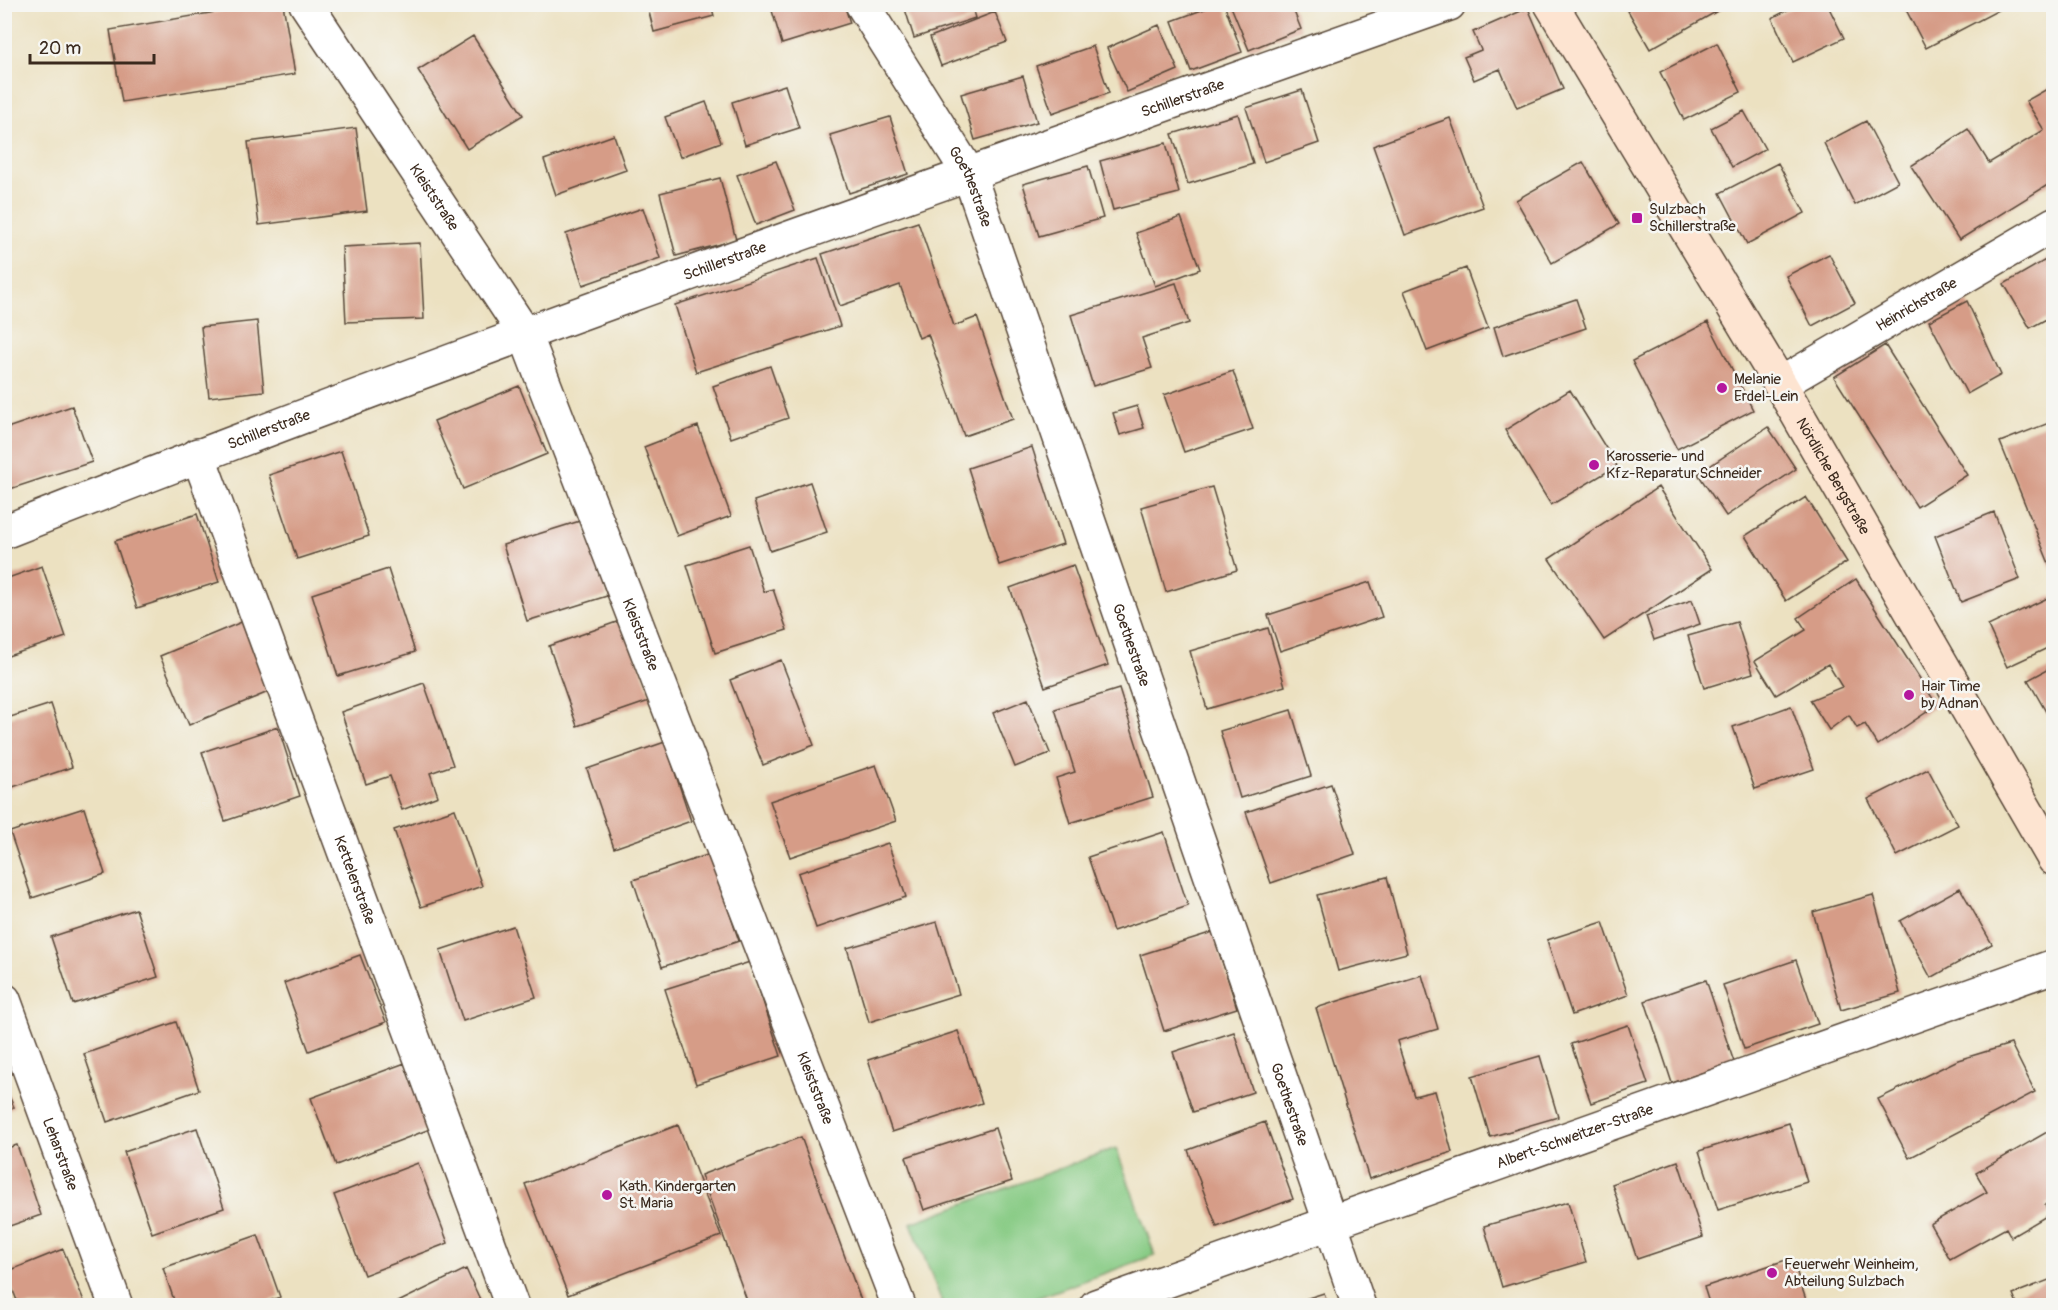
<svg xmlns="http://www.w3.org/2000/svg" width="2058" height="1310" viewBox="0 0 2058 1310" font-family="Pangolin,sans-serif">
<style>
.green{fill:#87cb84;stroke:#617a51;stroke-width:1.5}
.building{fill:#d69c87}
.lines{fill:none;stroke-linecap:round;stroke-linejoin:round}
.street-casing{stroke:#564536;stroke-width:36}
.secondary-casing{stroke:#564536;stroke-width:36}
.street{stroke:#fff;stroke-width:33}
.secondary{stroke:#fde4d1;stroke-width:33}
.poi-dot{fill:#b5179e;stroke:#f6f6f2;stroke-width:2}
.labels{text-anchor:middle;stroke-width:5;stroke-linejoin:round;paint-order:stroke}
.street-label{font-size:15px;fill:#3b2a1e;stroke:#f6f6f2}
.poi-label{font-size:15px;fill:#3b2a1e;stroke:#f6f6f2;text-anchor:start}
</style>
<rect width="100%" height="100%" fill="#f6f6f2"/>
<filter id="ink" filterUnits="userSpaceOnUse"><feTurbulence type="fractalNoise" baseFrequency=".0167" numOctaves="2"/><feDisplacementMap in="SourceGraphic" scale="12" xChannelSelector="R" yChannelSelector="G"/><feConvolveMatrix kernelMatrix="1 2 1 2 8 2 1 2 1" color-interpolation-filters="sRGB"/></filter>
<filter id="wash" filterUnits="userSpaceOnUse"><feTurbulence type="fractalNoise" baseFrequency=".008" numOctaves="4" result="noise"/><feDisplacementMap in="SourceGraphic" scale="24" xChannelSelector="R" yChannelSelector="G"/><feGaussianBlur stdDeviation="1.35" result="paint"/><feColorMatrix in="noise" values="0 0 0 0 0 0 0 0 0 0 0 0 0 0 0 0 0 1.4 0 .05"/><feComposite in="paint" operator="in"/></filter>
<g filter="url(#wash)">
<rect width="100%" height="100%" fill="#ece1c1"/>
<path class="green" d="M1116,1148L1155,1255L1018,1305H943L911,1223Z"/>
<g id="blocks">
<path class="building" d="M263,4H283L295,74L122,102L110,30Z
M647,4H711L714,16L654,32Z
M770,4H844L850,23L782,44Z
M918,4H971L975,18L914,38L905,9Z
M1218,4H1224L1242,52L1191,71L1172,21Z
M1230,4H1291L1301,29L1249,50Z
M1624,4H1730L1650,49Z
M1799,4H1827L1844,38L1793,62L1772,18Z
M1903,4H1996L1999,10L1926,48Z
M1528,8L1563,89L1517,108L1500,69L1474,80L1464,57L1481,50L1473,32Z
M995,12L1007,42L941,66L930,37Z
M1159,25L1178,70L1127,92L1107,48Z
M473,36L523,115L467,149L418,70Z
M1717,43L1741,92L1684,120L1660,72Z
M1093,46L1109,93L1052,113L1036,66Z
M1023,76L1037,122L975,140L961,94Z
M785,85L799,128L745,145L732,102Z
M2054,85V181L1959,240L1911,166L1968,129L1989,163L2044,130L2026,101Z
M1302,90L1319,143L1264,162L1246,108Z
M706,102L721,142L680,157L665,117Z
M1744,111L1765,149L1732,167L1711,128Z
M1238,114L1253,164L1188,184L1172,134Z
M890,117L908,174L849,193L830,135Z
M1450,118L1483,207L1405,235L1373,146Z
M1866,121L1898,182L1855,205L1824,143Z
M356,128L367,211L259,225L248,142Z
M614,135L626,170L556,195L544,160Z
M1166,143L1179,193L1113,210L1100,161Z
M776,161L795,210L756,225L737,175Z
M1583,162L1619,224L1552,263L1516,200Z
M1778,163L1805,213L1747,244L1720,193Z
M1088,166L1103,218L1039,236L1023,184Z
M720,178L736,240L676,256L660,193Z
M643,208L660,258L583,285L566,234Z
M1181,217L1200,269L1155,286L1136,233Z
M918,222L954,326L977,317L1013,419L964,436L928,334L919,338L900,285L840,306L822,254Z
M420,243L424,319L346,322L342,247Z
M1829,254L1855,303L1812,326L1786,276Z
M2054,255V315L2030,328L2004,284Z
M818,258L840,326L696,372L675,305Z
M1466,268L1488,328L1427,351L1404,291Z
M1176,283L1189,323L1142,338L1152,368L1093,386L1071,315Z
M1576,299L1586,328L1503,356L1494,327Z
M1967,301L2001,375L1967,394L1929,321Z
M257,321L264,391L209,397L201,327Z
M1708,322L1753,410L1677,449L1632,361Z
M1885,345L1967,475L1917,507L1834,377Z
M770,366L788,418L731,438L713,386Z
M1233,371L1253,429L1184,452L1164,395Z
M519,386L547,454L463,489L434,421Z
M1570,390L1617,466L1551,505L1505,430Z
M72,406L92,462L4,491V429Z
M1137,406L1144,428L1120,435L1113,413Z
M2054,421V570L2052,571L2000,442Z
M698,426L731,516L677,536L644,447Z
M1768,427L1796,469L1726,516L1698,474Z
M1032,447L1063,544L999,565L968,468Z
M341,451L369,536L297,559L269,475Z
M810,482L827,532L770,551L754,501Z
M1212,487L1237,570L1166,592L1141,507Z
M1658,487L1712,569L1604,640L1549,559Z
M1806,497L1847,562L1786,601L1745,536Z
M1994,512L2020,579L1961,602L1935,536Z
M197,514L219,582L137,608L115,541Z
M583,520L607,596L527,621L503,545Z
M749,545L764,592L773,589L787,630L715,653L687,565Z
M1073,565L1108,665L1045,687L1010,588Z
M42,566L66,637L5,657V579Z
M388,569L415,652L338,676L312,594Z
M1856,579L1937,705L1878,745L1865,724L1857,728L1849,715L1829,730L1810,700L1842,687L1828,664L1776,695L1755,661L1806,630L1798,618Z
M1370,582L1382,617L1280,651L1268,615Z
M2054,595V645L2007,667L1988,626Z
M1692,600L1700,624L1654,640L1646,616Z
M625,619L652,700L577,726L549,646Z
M244,621L273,690L189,725L160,656Z
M1737,622L1753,673L1704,688L1688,636Z
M1268,628L1285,686L1207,709L1190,651Z
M781,660L814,745L763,765L730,680Z
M2054,666V726L2028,680Z
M424,683L453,765L430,773L438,796L402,810L390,776L366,784L341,712Z
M1119,689L1153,797L1070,823L1056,778L1075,772L1055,709Z
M1028,699L1050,753L1015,767L993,713Z
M51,704L72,767L4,790V719Z
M1791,706L1814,769L1755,789L1733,727Z
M1291,710L1311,776L1240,798L1220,731Z
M278,727L300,796L225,821L202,752Z
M665,742L691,821L614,848L587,769Z
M876,765L896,821L790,857L770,801Z
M1928,769L1958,825L1897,856L1868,799Z
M1331,784L1355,854L1271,883L1246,812Z
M84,808L105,874L32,898L10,832Z
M455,809L482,886L421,907L394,830Z
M1164,832L1188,906L1113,931L1088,857Z
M888,843L906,897L816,928L798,873Z
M710,854L739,941L662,967L633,880Z
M1387,877L1407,953L1338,971L1317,895Z
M1960,888L1992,944L1931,978L1900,921Z
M1873,895L1900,993L1841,1010L1813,912Z
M136,909L158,977L73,1004L51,937Z
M937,922L959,994L869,1022L847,948Z
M1603,922L1628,995L1572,1015L1547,940Z
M513,926L536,997L463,1021L440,950Z
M1213,932L1237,1008L1164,1031L1140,955Z
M360,955L386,1022L309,1051L284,983Z
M1796,960L1818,1024L1744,1049L1723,985Z
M750,962L781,1056L696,1084L665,989Z
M1422,975L1438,1029L1397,1041L1414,1096L1435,1091L1452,1152L1369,1179L1316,1008Z
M1706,980L1734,1062L1672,1083L1645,1001Z
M176,1022L199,1090L107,1122L84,1054Z
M1628,1025L1648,1084L1591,1103L1571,1044Z
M958,1031L982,1103L892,1132L868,1060Z
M1234,1032L1253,1092L1193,1112L1173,1052Z
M2011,1044L2035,1092L1909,1158L1878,1099L1958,1060Z
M1540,1056L1558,1117L1490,1137L1472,1076Z
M405,1063L430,1129L336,1165L311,1098Z
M4,1085L14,1107L4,1111Z
M1265,1122L1293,1199L1217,1227L1188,1150Z
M1789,1123L1807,1182L1718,1210L1699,1151Z
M678,1125L721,1236L568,1295L525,1184Z
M197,1128L224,1208L152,1233L124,1152Z
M995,1128L1012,1181L924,1210L906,1157Z
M2054,1128V1200L2045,1205L2050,1214L2011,1237L2006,1228L1950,1259L1930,1224L1987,1192L1976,1173Z
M801,1137L863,1306H749L701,1175Z
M17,1145L41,1215L4,1228V1149Z
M1678,1161L1703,1237L1637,1259L1612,1184Z
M418,1163L448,1243L364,1275L334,1195Z
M1568,1202L1586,1262L1502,1287L1484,1226Z
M258,1235L280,1297L256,1306H176L163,1268Z
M63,1249L86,1306H19L6,1272Z
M1792,1258L1808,1306H1710L1704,1287Z
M466,1269L483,1306H390Z
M2054,1278V1306H2018L2013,1294Z
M1324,1293L1328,1306H1286V1305Z"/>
</g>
</g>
<g filter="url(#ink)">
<use href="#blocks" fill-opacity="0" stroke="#564536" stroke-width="1.5"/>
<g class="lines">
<g class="street-casing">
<g id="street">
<path id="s1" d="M306,4L525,334L899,1306"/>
<path id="s2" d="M862,4L969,174L1359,1306"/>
<path id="s3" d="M1780,384L2054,224"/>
<path id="s4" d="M198,455L512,1306"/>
<path id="s5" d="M4,532C481,343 966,175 1449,4"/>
<path id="s6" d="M4,1000L116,1306"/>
<path id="s7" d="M1096,1306L2054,966"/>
</g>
</g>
<g class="secondary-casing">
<g id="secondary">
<path id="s8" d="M1551,4L1780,384L2054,859"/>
</g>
</g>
<use href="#street" class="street"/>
<use href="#secondary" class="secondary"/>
</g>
</g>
<g class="poi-dot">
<rect x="1631" y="212" width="12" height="12" rx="3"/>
<circle cx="1722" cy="388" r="6"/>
<circle cx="1594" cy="465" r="6"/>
<circle cx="1909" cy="695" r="6"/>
<circle cx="607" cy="1195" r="6"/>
<circle cx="1772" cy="1273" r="6"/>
</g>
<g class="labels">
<g class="street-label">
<text dy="5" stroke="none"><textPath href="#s5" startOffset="1256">Schillerstraße</textPath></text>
<text dy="5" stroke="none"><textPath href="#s2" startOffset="213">Goethestraße</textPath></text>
<text dy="5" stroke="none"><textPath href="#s1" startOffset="232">Kleiststraße</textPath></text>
<text dy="5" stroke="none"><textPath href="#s5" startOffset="770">Schillerstraße</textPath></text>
<text dy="5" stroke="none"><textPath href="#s3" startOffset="158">Heinrichstraße</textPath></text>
<text dy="5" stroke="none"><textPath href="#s5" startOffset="284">Schillerstraße</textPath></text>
<text dy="5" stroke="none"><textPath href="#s8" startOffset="550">Nördliche Bergstraße</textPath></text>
<text dy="5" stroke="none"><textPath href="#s1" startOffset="718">Kleiststraße</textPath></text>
<text dy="5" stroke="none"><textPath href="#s2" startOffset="699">Goethestraße</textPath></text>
<text dy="5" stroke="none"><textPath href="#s4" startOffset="453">Kettelerstraße</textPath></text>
<text dy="5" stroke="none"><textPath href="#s1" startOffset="1204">Kleiststraße</textPath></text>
<text dy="5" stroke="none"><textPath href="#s2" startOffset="1185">Goethestraße</textPath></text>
<text dy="5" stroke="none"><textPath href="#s7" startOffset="508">Albert-Schweitzer-Straße</textPath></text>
<text dy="5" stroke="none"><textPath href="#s6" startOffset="164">Leharstraße</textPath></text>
</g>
<g class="poi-label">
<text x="1649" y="214">Sulzbach<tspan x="1649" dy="17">Schillerstraße</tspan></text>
<text x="1734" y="384">Melanie<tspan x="1734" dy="17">Erdel-Lein</tspan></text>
<text x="1606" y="461">Karosserie- und<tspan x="1606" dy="17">Kfz-Reparatur Schneider</tspan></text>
<text x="1921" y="691">Hair Time<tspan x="1921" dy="17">by Adnan</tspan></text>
<text x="619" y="1191">Kath. Kindergarten<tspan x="619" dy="17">St. Maria</tspan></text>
<text x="1784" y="1269">Feuerwehr Weinheim,<tspan x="1784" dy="17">Abteilung Sulzbach</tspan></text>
</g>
</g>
<rect width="2058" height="1310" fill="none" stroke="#f6f6f2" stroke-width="24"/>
<path d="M30 54v9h124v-9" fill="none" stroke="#3b2a1e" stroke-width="3"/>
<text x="39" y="54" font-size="18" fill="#3b2a1e" stroke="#f6f6f2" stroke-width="4.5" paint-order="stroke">20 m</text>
</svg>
